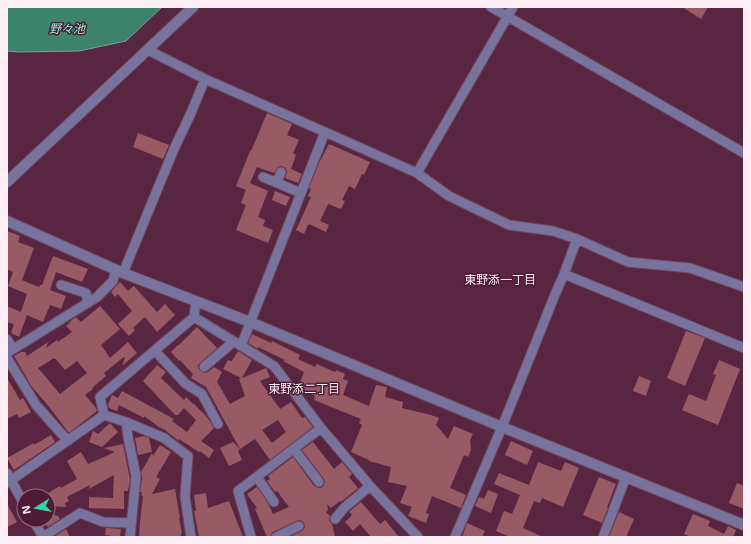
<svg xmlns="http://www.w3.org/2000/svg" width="751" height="544" viewBox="0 0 751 544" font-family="'Noto Sans','Noto Sans JP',sans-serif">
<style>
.water{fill:#3d836b;stroke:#77a394}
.building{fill:#985b66;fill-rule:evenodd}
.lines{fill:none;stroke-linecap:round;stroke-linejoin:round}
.minor-casing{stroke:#73465e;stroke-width:11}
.tertiary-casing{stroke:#73465e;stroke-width:12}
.minor{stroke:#77739c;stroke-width:9}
.tertiary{stroke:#77739c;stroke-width:10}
.labels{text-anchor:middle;stroke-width:3;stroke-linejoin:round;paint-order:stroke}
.water-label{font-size:12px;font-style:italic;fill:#92f9d5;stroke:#4e1b37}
.neighbourhood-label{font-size:12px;fill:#fdeff5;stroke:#4e1b37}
</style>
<rect width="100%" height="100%" fill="#592641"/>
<path class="water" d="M7,7H162L126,41L79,51L19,52L7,51Z"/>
<path class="building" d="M682,7H708L701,19Z
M267,113L292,124L287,135L299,140L293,153L296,155L291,169L302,174L298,183L285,178L287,172L286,169L284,167L281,166L278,167L274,173L257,167L250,183L268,191L258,217L265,220L263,226L273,230L268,243L236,230L246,205L241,203L246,190L236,186L250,151H251Z
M138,133L169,145L163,159L133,147Z
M329,144L370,162L364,175L362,174L355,189L349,186L342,200L345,201L341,209L328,204L320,221L329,225L326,232L309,224L308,225L304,234L296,230L311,197L308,196L311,189L309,188L319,163Z
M275,191L290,197L286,206L272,200Z
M7,231L20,236L18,242L34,248L22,280L39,287L40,285H42L53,256L80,266L88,269L82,282L56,272L50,290L66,296L61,309L50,305L43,322L27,315L19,337L11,333L14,324L7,322V306L21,312L27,294L8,286L13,272L7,269Z
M120,282L128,291L134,286L157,312L165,304L175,315L157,332L145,317L133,328L135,330L129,336L118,324L132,311L118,294L115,297L111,292Z
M100,306L120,329L101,345L110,358L128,342L137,353L122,366L125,358L124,357L104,373L106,376L92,388L93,389L85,395L96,408L97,411L69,433L46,403L32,387L14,356L21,352H25L27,356L48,342L46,348L57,340L58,342L72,332L66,326L73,319L76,317L81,322ZM54,358L55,359H56L65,370L77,361L87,373L60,394L38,368Z
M197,327L217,348L200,363L198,365V368L202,372L205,373L208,372L214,367L222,372L217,382L230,404L245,396L239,379L241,378L223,369L228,360L232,361L238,351L252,360L242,378L266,368L270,377L260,381L280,409L291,402L302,418L305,417L313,427L270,460L255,439L240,449L206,387L191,378L193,374L180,360L179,361L171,352L178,345H179ZM278,420L286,432L272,443L262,430Z
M686,331L705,338L685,386L667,378Z
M252,334L271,343L272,341L300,355L298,359L315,367L317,364L335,372L336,370L345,374L343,379L348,381L343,395L369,406L373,393V394L376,385L387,387L385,397L403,402L402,408L431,415L439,418L436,425L448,439L454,426L473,434L470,440L471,450L468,457L464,455L450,488L466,495L461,508L432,496L426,513L429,514L426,523L408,516L412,507L400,503L407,486L388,482L391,467L369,461V460L351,452L362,425L359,423L361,419L314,400L315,396L298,388L304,372L283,361L285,360L258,347V349L248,343Z
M719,360L740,369L718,425L682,410L689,394L706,401L716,375L713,374Z
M157,365L166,372L161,378L184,400L186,397L193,404H194L207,417L214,428L201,441L214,450L209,458L200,451L199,452L179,439V441L166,431H167L159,427L144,416V418L119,405L117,411L109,408L108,405L112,395L118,398L122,391L174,419L172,421L187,432L196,420L184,408L178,415H175L143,381Z
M639,376L651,381L646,396L633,391Z
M7,378L20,400L23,398L31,412L19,418L17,414L7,419Z
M110,423L118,432L102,447L89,442L93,431L98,434Z
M51,435L55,442L14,470L7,458L34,443V445Z
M144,436L149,438L152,452L138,455L135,438Z
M511,441L533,451L527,465L505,455Z
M233,442L240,449L238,451L242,460L229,466L220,448Z
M313,442L334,469L342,462L352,474L349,477L358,488L341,502L340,501L331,508L327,504L328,510L326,512L330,516L329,521L332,524L335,537H290L302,531L304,529L305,526L304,523L302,521L299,520L273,532L271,534L270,537H267L255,509L257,508L247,494L257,487L268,503L273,514L289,507L277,491L275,492L267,481L270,479L268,476L293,457L314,486L319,488L323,487L325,482L324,479L302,450Z
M123,444L130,479L128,491H124V509L89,508V497L113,498L114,475L89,489L90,485L67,497L69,501L65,503L66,507L48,506V493L60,486L61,488L77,479L67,461L81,452L88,464L115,452L104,448Z
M160,445L171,452L156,477L160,479L152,494L175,489L180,518H179L182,533H181V537H139L140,522L143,496L141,495L142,492H140L142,477L141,472L152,453L153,456Z
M538,462L561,471L565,462L579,468L563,507L542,498L540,503L534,501L523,528L543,537H510L496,531L504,511L512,514L520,495L494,484L499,473L529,485Z
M599,477L616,484L607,507L608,508L602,523L583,515Z
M737,483L744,486V509L729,503Z
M488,490L498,494L491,513L475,506L479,497L484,499Z
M206,493L208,508L229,501L243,537H199L194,511H196L194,495Z
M361,502L380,524L385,520L399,537H371L360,524L353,531L345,522L352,515L349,512Z
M7,504L17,522L7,527Z
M619,512L634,519L626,537H609Z
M48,514L58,516L60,519L48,527L44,520H48Z
M693,514L710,521L708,526L724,534L728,526L736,530L733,537H691L684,534Z
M467,523L485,531L482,537H462Z
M106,528L121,529L120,537L105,535Z
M66,529L70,537H54Z"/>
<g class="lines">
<g class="minor-casing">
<path id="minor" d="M491,7L744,153
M148,50L205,79L325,132L417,173L449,196L509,225L553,231L577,239L564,274L554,297L502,427L455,537
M417,173L513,7
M263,177L301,193
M277,182L281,172
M577,239L628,262L690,268L744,287
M123,273L174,149L191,113L205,79
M564,274L744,348
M61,285L86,293L88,303
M196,301L194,317L274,366L321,428L370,486L418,537
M7,339L13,349
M241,346L325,132
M155,351L186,384L202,394L218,424
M7,353L97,297L113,281L116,269
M7,358L36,405L68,441
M204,367L233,342
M104,415L100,397L194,317
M126,422L128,437L136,476L130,537
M294,449L319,482
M7,473L24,504
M257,477L274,502
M7,483L104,415L126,422L164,438L188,456L185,497L191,537
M335,519L344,508L370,486
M33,520L43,537
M43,537L80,513L103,522L131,523
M251,537L238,491L321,428
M276,537L299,526
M603,537L626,477"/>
</g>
<g class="tertiary-casing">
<path id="tertiary" d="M7,182L193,7
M7,221L123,273L250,322L502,427L744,525"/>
</g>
<use href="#minor" class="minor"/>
<use href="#tertiary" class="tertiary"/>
</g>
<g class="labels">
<g class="water-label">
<text x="67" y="33">野々池</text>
</g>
<g class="neighbourhood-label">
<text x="500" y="284">東野添一丁目</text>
<text x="304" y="393">東野添二丁目</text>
</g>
</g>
<rect width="751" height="544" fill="none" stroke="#fdeff5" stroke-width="16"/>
<g transform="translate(36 508) rotate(259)"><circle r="19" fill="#4e1b37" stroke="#947083"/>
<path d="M0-3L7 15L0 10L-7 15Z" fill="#35d4a7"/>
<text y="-6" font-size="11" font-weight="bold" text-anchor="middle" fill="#fdeff5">N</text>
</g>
</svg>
